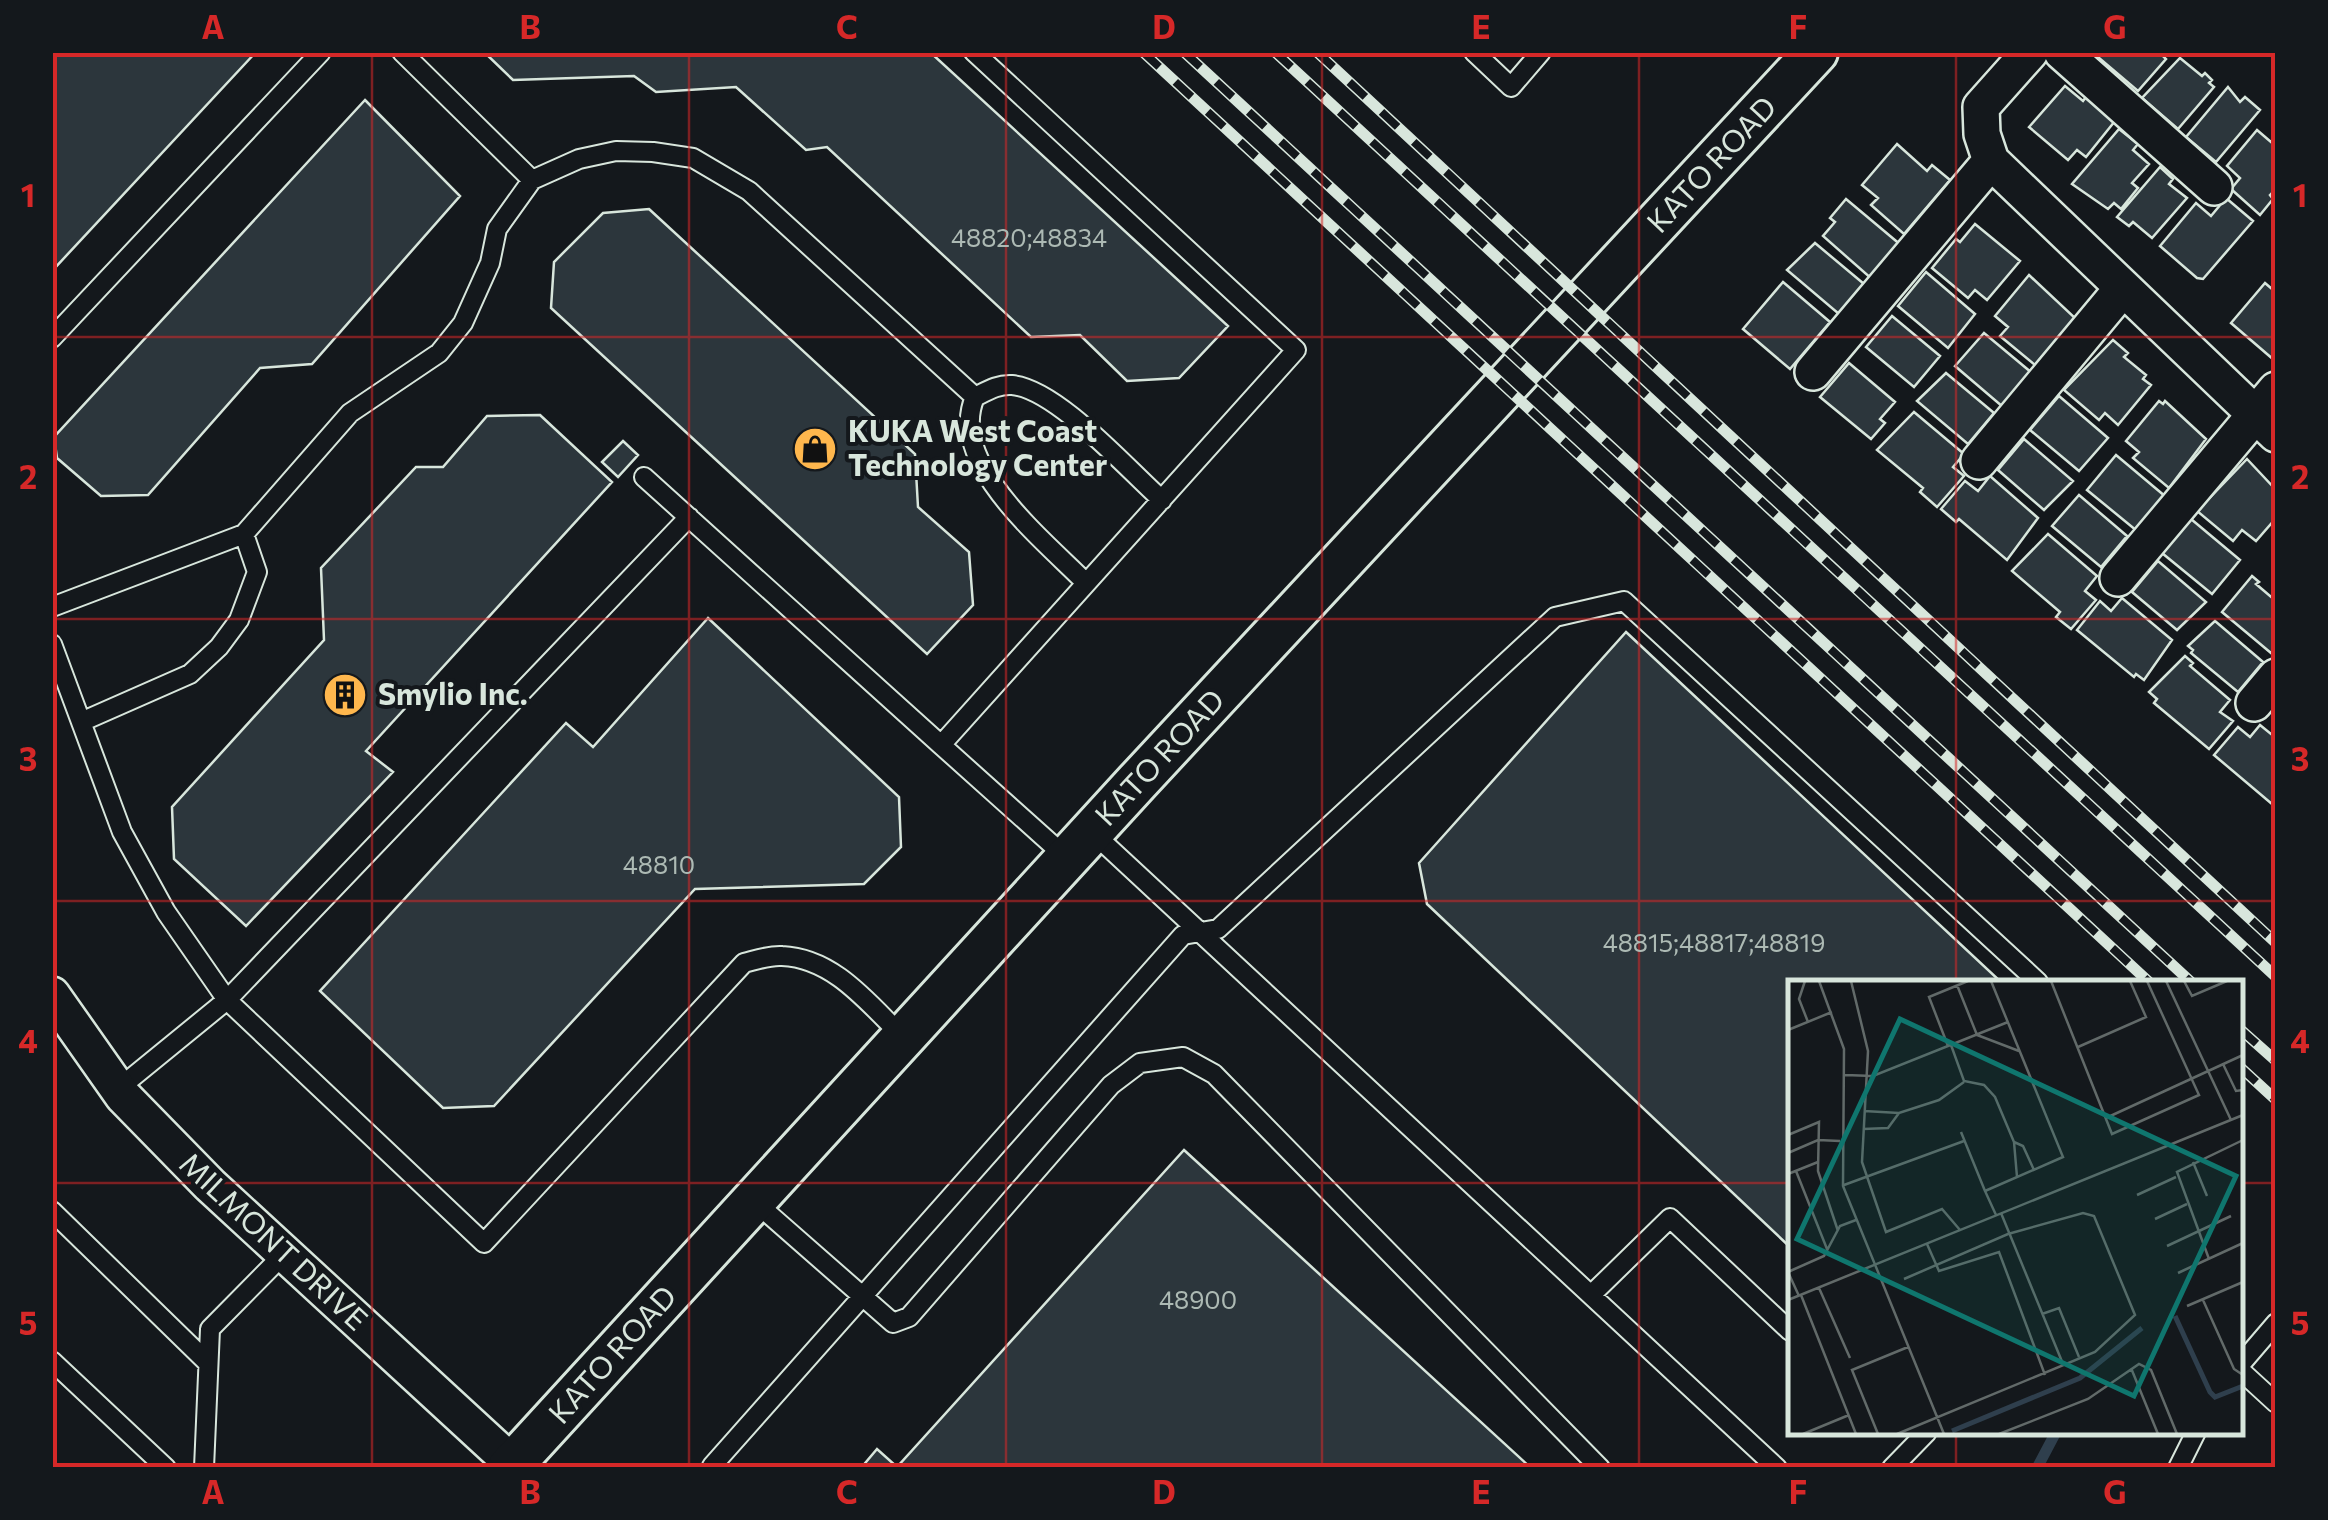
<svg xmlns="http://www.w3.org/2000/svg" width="2328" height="1520" viewBox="0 0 2328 1520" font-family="Commissioner,sans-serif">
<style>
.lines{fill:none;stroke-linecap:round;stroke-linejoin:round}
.stream{stroke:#2f3f4d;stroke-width:11}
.building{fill:#2c363c;stroke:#d8e6dc;stroke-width:2.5}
.service-casing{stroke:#d8e6dc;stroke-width:22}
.minor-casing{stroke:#d8e6dc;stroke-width:40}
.tertiary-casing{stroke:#d8e6dc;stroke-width:48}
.service{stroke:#14181c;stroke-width:18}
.minor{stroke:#14181c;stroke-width:35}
.tertiary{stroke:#14181c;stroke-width:42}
.rail-casing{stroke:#d8e6dc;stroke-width:11}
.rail{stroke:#14181c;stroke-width:8;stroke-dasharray:22;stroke-linecap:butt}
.grid{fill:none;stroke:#d62828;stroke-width:2.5;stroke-opacity:0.55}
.labels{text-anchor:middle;stroke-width:8;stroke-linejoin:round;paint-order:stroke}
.number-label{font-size:25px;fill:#adbab4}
.street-label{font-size:30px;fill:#d8e6dc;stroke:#14181c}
.poi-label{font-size:30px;font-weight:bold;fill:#d8e6dc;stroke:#14181c;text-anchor:start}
.inset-river{fill:none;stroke:#2f3f4d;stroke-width:5}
.inset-road{fill:none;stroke:#626a69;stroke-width:2.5}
.view{fill:#0f766e;fill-opacity:0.15;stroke:#0f766e;stroke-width:5}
.inset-edge{fill:none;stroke:#d8e6dc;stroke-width:5}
.neatline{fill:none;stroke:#d62828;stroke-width:4}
.grid-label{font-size:32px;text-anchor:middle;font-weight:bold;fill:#d62828}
</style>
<rect width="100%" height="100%" fill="#14181c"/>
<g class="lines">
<path class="stream" d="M2037,1468L2056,1432"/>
</g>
<path class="building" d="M52,52H256L52,271Z
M484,52H930L1228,326L1179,378L1127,381L1080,335L1031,337L827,147L806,150L736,87L656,92L634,76L513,80Z
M2092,52H2159L2166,59L2138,91Z
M2180,58L2202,76L2205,73L2212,80L2209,83L2214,87L2178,129L2142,98Z
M2065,86L2083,101L2086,97L2115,121L2086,157L2077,150L2068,160L2029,127Z
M2228,87L2240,102L2245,97L2260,110L2216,162L2186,137Z
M365,100L460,196L312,364L260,368L148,495L101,496L57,458L54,437Z
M2119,129L2138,144L2133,150L2149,164L2132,183L2138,188L2121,209L2114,203L2108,209L2072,184Z
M2257,130L2271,142L2276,137V189L2270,195L2273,199L2260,215L2231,189L2240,178L2227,166Z
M1897,144L1927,171L1932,165L1950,180L1904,234L1871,205L1878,198L1862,185Z
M2160,167L2173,179L2169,184L2187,198L2152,238L2133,222L2129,226L2117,217Z
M2226,198L2253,221L2203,279L2197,278L2160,246L2196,203L2211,216Z
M1846,199L1902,246L1873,280L1823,236L1835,222L1830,218Z
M649,209L915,454L918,507L969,552L973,605L927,654L551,308L554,262L603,213Z
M1975,224L2020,261L1987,300L1975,290L1968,298L1932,268L1956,239L1960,242Z
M1815,243L1864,284L1839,314L1787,270Z
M1926,272L1975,314L1948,348L1898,306Z
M2029,275L2075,318L2035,365L2000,336L2008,327L1995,316Z
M1783,282L1830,322L1790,369L1743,329Z
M2265,283L2272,289L2276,285L2274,360L2231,323Z
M1892,316L1940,356L1914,387L1866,347Z
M1984,333L2032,373L2003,407L1955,366Z
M2113,340L2128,353L2124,357L2146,375L2143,379L2151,385L2118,425L2105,413L2099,420L2064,390Z
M1849,363L1895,402L1880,419L1885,423L1871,439L1820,397Z
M1946,373L1994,413L1968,444L1917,401Z
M2059,396L2108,438L2079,471L2030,430Z
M2159,401L2163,404L2165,401L2206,439L2169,488L2133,458L2139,452L2126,441Z
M1914,412L1964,454L1953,467L1964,476L1937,507L1920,492L1923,488L1877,450Z
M540,415L612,482L366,751L393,772L246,926L174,859L172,807L324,640L321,568L416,467H443L487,416Z
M2024,439L2073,481L2044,510L1998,470Z
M623,441L638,455L618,477L602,462Z
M2116,455L2166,497L2137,531L2087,490Z
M2247,459L2276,490V518L2256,541L2242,530L2233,541L2197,511Z
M1990,476L2038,518L2007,560L1959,519L1956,522L1941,509L1965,481L1978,491Z
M2079,495L2127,536L2101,567L2052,526Z
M2191,519L2240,560L2212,594L2162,553Z
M2048,534L2097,576L2085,591L2096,600L2071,629L2056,617L2060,612L2012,571Z
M2158,561L2206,602L2177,630L2132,592Z
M2252,576L2259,582L2256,584L2276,601V648L2271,653L2222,612Z
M2122,598L2172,640L2144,680L2136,674L2134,677L2077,630L2100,601L2111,611Z
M708,618L899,797L901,847L864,884L695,889L494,1106L443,1108L320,991L566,723L593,747Z
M2215,621L2263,662L2238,692L2191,653L2193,650L2188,646Z
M1626,632L2001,982H1790V1247L1427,904L1419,863Z
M2185,656L2193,663L2190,666L2230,700L2220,712L2233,721L2209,749L2154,703L2157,699L2149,692Z
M2260,725L2276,738V800L2272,804L2214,755L2238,727L2250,737Z
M1184,1150L1531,1468H861L877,1449L897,1467Z"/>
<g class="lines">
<g class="service-casing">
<path id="service" d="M402,52L532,180L579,159L616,151L653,152L693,158L749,191L975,397C946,463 1045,541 1086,583
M974,52L1296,350L941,745L1067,858
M1474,52L1511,87L1541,52
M52,338L321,52
M975,397C987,391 998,384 1012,385C1057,389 1127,469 1162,500
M644,477L941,745
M52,607L244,534L350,413L439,353L463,323L490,263L497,229L532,180
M52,644L122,832L166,912L227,1000L484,1243L744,963C756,960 770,955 782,956C834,958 869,1004 903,1037
M81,722L190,674L219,647L239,620L257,572L244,534
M1092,832L1777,1468
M118,1089L227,1000L689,517
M754,1201L893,1323L909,1317L1111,1085L1140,1063L1183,1057L1214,1074L1600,1468
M52,1211L208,1363
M1591,1295L1670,1218L1790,1331
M52,1361L166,1468
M2240,1365L2276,1323
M2240,1370L2276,1403
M712,1466L1183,935L1218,929L1555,617L1624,601L2038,982
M204,1468L210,1329L284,1254
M1892,1468L1927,1432
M2178,1468L2196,1432"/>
</g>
<g class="minor-casing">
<path id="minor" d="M2030,52L1981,107L1982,134L1991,161L2276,434
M2062,52L2214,187
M1813,372L1991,161
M1979,461L2123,288
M2118,578L2276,390
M2254,703L2276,677
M52,995L123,1096L210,1185L513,1464"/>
</g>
<g class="tertiary-casing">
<path id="tertiary" d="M509,1468L1137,782L1816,52"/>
</g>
<use href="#service" class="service"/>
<use href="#minor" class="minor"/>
<use href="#tertiary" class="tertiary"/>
<g class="rail-casing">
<path id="rail" d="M1143,52L2149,982
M1184,52L2191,982
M1275,52L2276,977
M1317,52L2276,943
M2240,1029L2276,1061
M2240,1067L2276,1100"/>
</g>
<use href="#rail" class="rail"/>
</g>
<path class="grid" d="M372,52V1468M689,52V1468M1006,52V1468M1322,52V1468M1639,52V1468M1956,52V982M52,337H2276M52,619H2276M52,901H2276M52,1183H1790M2240,1183H2276M1956,1432V1468"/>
<defs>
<g id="shop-disc" transform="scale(2.25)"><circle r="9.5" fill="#ffb74d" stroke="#14181c"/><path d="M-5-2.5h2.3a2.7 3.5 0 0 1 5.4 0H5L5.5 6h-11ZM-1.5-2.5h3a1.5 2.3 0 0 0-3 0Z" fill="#111"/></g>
<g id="building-disc" transform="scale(2.25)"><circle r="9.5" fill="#ffb74d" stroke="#14181c"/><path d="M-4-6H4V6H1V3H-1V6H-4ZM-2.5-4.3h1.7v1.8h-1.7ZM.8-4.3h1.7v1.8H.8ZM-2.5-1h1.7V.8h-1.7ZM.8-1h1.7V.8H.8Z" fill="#111"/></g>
</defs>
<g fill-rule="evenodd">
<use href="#shop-disc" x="815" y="449"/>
<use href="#building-disc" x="345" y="695"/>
</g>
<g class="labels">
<g class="number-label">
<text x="1029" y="247">48820;48834</text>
<text x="659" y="874">48810</text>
<text x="1714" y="952">48815;48817;48819</text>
<text x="1198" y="1309">48900</text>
</g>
<g class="street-label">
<text transform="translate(1712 165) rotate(-47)" y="10">KATO ROAD</text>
<text transform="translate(1160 758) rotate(-47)" y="10">KATO ROAD</text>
<text transform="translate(273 1242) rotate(43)" y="10">MILMONT DRIVE</text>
<text transform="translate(613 1355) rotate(-48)" y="10">KATO ROAD</text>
</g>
<g class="poi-label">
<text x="848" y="442">KUKA West Coast<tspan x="848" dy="34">Technology Center</tspan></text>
<text x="378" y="705">Smylio Inc.</text>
</g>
</g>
<g transform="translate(1788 980)">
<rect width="455" height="455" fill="#14181c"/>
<path class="inset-river" d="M387,336L422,412L427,417L455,406M164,451L292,398L354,348"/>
<path class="inset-road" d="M17,1L11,19L20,42M31,1L56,69L55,206L156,454M63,1L80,71L74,182L98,252L154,229L172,250M203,1L275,177L197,211L208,235M263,1L324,154L411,115L359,1M378,1L443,140M396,1L404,16L439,1M169,5L189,55L231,71M0,50L44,32M163,65L176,101L196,105L207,117L226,162L229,197M160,66L141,17L180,1M290,67L358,37L342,1M435,84L448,111L455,110M57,95L85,96L220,42M76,131L111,133L151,120L176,102M318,138L455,75M75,149L100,148L111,133M173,152L197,211M0,155L31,142L30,191L50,251M226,162L235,166L246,190M0,173L30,160L52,161M405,182L419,216M8,191L39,269M0,194L30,182M56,205L176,161M349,215L388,197M213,233L275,384M367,239L399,224M139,264L151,291L211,272L257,395M379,266L443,236M421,279L389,192L455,160M390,293L455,263M31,308L62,378M13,315L68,454M11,316L0,292L36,276L52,246L68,240M0,320L455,135M415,320L446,389L455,395M399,326L455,302M254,334L271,328L291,377M343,388L370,454M15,454L61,435M90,454L64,390L120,367M109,454L307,372L347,335L306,236L295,233L220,254L116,299M211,454L300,419L351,384L363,390L389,454"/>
<path class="view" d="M112,39L448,196L346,416L9,259Z"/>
<rect width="455" height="455" class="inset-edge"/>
</g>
<rect width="2328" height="1520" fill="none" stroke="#14181c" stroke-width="110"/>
<rect x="55" y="55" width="2218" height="1410" class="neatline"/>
<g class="grid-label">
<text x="213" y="39">A</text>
<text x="530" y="39">B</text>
<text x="847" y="39">C</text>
<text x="1164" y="39">D</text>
<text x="1481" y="39">E</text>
<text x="1798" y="39">F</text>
<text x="2115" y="39">G</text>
<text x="28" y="207">1</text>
<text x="2300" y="207">1</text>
<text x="28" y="489">2</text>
<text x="2300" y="489">2</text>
<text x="28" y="771">3</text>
<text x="2300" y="771">3</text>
<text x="28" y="1053">4</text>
<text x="2300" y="1053">4</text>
<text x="28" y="1335">5</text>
<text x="2300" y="1335">5</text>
<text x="213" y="1504">A</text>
<text x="530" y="1504">B</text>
<text x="847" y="1504">C</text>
<text x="1164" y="1504">D</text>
<text x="1481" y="1504">E</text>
<text x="1798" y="1504">F</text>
<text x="2115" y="1504">G</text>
</g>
</svg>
